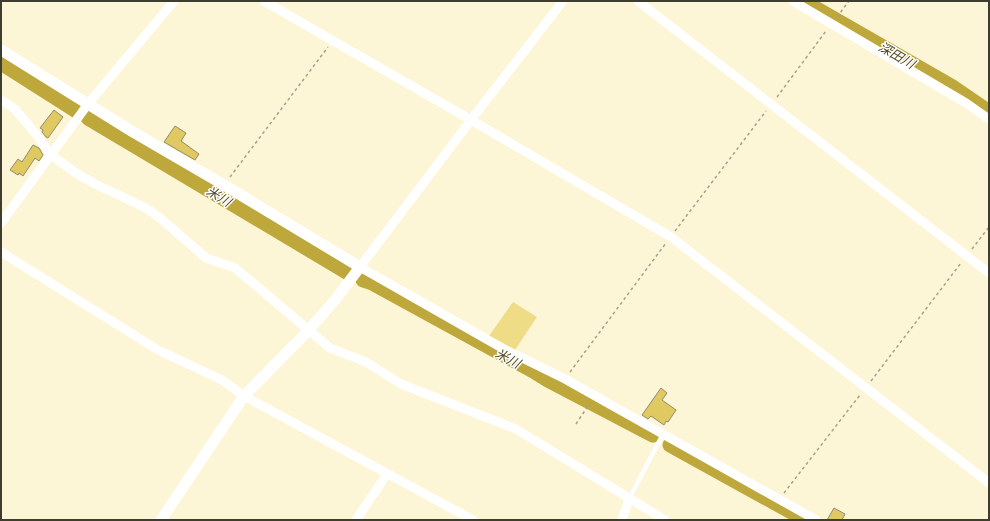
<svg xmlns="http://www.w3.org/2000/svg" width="990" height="521" viewBox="0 0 990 521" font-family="'Fira Sans Condensed','Noto Sans JP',sans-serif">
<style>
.green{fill:#efdc86}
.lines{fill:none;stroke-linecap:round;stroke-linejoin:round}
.river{stroke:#bea73b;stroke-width:15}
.building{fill:#e1c961;stroke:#928c70}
.path{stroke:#a5a18a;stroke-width:1.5;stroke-dasharray:3 3;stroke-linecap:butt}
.service{stroke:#fff;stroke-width:4.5}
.minor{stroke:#fff;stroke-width:9}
.tertiary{stroke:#fff;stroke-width:11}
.labels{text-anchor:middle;stroke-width:3;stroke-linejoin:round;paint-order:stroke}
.water-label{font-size:13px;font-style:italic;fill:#554b20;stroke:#fff}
</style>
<rect width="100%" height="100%" fill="#fcf6d7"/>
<path class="green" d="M513,302L537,317L515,350L489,336Z"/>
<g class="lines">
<path class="river" d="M803,1L951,86L989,112
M1,63L78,112
M88,118L350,274
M363,280L372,283L535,372L548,380L653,435
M670,445L806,520"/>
</g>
<path class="building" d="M54,110L63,117L48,138L46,137L42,132L43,130L40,128Z
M175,126L186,133L181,141L199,154L195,160L164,142Z
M33,145L39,148L43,155L39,161L35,158L23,176L19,173L18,175L10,170L18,159L22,162Z
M661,388L667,393L662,400L676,410L668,422L666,421L664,425L651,416L648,419L642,415Z
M834,508L845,514L842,520H827Z"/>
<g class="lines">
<path class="path" d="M837,17L849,1
M777,97L826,31
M230,177L328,47
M675,231L766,111
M972,249L989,227
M570,372L666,243
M871,381L961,263
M576,424L590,403
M784,493L860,395"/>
<path class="service" d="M629,499L663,434"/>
<path class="minor" d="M264,1L471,120L671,237L989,483
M563,1L471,120L360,267L502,348L565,379L816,520
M638,1L989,273
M793,1L966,103L989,119
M1,100L15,109L35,133L51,155L76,173L95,184L144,207L159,217L206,258L235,268L330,348L366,362L401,384L516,429L665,520
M1,223L88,104L174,1
M1,252L158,350L222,380L244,396L473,520
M356,520L387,474
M622,520L629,499"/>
<path class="tertiary" d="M1,50L133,132L224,185L360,267L335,300L308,331L244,396L161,520"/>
</g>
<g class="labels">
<g class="water-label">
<text transform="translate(897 55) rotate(30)" y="5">深田川</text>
<text transform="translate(219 196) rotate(31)" y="5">米川</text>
<text transform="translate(508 358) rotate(28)" y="5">米川</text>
</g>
</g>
<rect width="990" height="521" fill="none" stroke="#3f3c30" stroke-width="4"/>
</svg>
